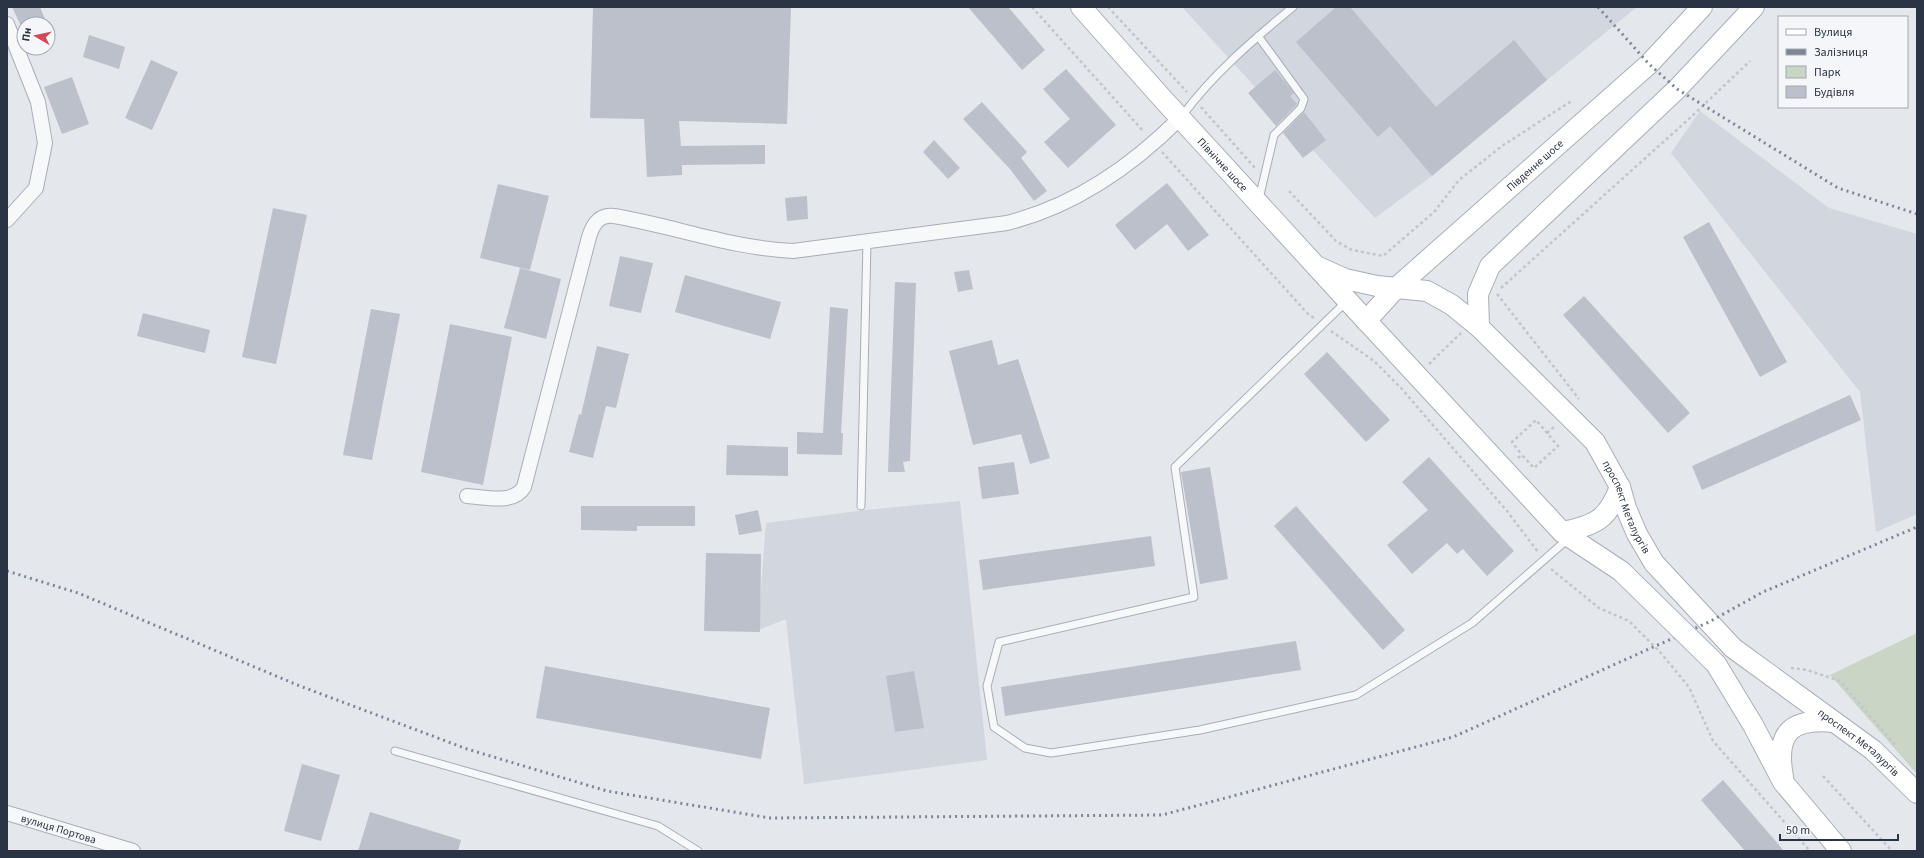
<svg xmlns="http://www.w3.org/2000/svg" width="1924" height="858" viewBox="0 0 1924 858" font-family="'Source Sans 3',sans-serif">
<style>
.built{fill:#d2d6de}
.green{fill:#c9d6c5}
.building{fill:#bbc0ca}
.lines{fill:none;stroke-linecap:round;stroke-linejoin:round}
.service-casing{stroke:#a9aeb7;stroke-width:9}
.minor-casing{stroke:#a9aeb7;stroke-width:16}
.secondary-casing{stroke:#a9aeb7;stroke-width:22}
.path{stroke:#c2c5cb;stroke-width:2.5;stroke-dasharray:3 3;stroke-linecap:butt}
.service{stroke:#f7f8fa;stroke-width:7}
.minor{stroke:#f7f8fa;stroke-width:14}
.secondary{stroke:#fff;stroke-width:20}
.rail{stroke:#7d8696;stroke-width:3;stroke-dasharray:2 4;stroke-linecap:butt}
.secondary-bridge-casing{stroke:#a9aeb7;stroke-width:22;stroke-linecap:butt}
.secondary-bridge{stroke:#fff;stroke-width:20}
.labels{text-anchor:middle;stroke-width:4;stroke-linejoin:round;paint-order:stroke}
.street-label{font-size:11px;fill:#2b3445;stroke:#f4f6f9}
</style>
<rect width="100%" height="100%" fill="#e4e7ec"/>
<path class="built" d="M1182,7H1637L1547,80L1432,176L1375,218Z
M1700,111L1829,208L1917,234V514L1876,532L1860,392L1671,153Z
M960,501L987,760L804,784L786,619L758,630L766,523L865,510Z"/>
<path class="green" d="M1917,633V774L1830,675Z"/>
<path class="building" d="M12,7H40L47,24H20Z
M593,7H791L787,124L679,121L681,146L765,145V164L682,165V175L647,177L644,119L590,118Z
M968,7H1008L1045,50L1022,70Z
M1336,7H1350L1436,107L1514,40L1547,80L1432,176L1390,126L1378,137L1296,42Z
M89,35L125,47L119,69L83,57Z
M151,60L178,72L152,130L125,118Z
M1066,69L1116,125L1068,168L1044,142L1070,119L1043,89Z
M1275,70L1294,93L1290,96L1297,104L1276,126L1248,93Z
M72,77L89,124L62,134L44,87Z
M982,102L1027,152L1021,158L1047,191L1034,201L1010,169L963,119Z
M1304,112L1326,140L1303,158L1283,133Z
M934,140L960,168L948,179L923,152Z
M1167,183L1209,235L1188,251L1167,224L1135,250L1115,225Z
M498,184L549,196L530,270L480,258Z
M807,196L808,219L787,221L785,198Z
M273,208L307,215L276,364L242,357Z
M1709,222L1787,362L1760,377L1683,237Z
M620,256L653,263L641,313L609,306Z
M520,268L561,279L546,339L504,328Z
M969,270L973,289L958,292L954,272Z
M685,275L781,302L770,339L675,312Z
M895,282L916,283L910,461L903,462L905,472H888Z
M1584,296L1690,413L1668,433L1563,315Z
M830,307L848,309L841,433H843L842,455L797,454V432L823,433Z
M371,309L400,314L372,460L343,455Z
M143,313L210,330L205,353L137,336Z
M450,324L512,337L483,485L421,472Z
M992,340L998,365L1018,359L1050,458L1030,464L1021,434L973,445L949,351Z
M597,346L629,354L616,408L606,406L593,458L569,452L579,414L581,415Z
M1327,352L1390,420L1366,442L1304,374Z
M1850,395L1861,420L1702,490L1692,466Z
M727,445L788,447V476L726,475Z
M1429,457L1514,551L1487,576L1463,549L1457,554L1447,543L1412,574L1387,545L1428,510L1402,482Z
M1014,462L1019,494L982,499L978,467Z
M1210,467L1228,579L1200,584L1181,472Z
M581,506H695V526H637V531L581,530Z
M1296,506L1405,630L1383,650L1274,526Z
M758,510L762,531L739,535L735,515Z
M1151,536L1155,566L983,590L979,560Z
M706,553L761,554L760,632L704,631Z
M1296,641L1301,670L1005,716L1001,687Z
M545,666L770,708L761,759L536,718Z
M914,671L924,728L895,732L886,676Z
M302,764L340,775L321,841L284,831Z
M1723,780L1784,851H1745L1701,800Z
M370,812L461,840L458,851H358Z"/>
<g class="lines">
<g class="service-casing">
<path id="service" d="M1258,36L1304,99L1301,108L1274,135L1259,199
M1182,116C1212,75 1254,39 1293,7
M1347,301L1175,467L1194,597L999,642L987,686L994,727L1025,748L1051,753L1200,730L1356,695L1472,623L1569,538
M861,506L867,242
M395,751L658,826L698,851"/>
</g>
<g class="minor-casing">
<g id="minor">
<path d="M7,24L38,102L45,143L36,188L7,220"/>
<path d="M467,496C486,497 513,505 524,487L589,237C593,224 599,214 614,216C674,226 731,248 793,251L1007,223C1075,206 1132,166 1180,118"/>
<path id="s1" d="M7,813L133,851"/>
</g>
</g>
<g class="secondary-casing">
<g id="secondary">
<path id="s2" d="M1081,7L1161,97L1348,301L1562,532L1621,571"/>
<path id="s3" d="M1316,266L1345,279L1377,286L1427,291L1452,305L1479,327L1595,442L1620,487L1626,508L1637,534L1654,563L1733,648L1873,750L1917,793"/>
<path id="s4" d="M1366,321L1396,288L1649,64L1702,7"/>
<path d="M1479,327L1478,294L1490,266L1677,89L1754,7"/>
<path d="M1562,532C1595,526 1608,519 1620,487"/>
<path d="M1716,664L1753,725L1783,782L1841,851"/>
<path d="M1783,777C1775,732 1791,718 1834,722"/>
</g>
</g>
<path class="path" d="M1032,7L1144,132
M1108,7L1187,92
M1201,107L1255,168
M1162,152L1308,314L1314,318
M1289,191L1336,241L1352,250L1383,256L1434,212L1459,180L1502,146L1573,100
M1501,288L1691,117L1750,61
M1497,294L1579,399
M1331,331L1374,361L1401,388L1507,511L1538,552
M1429,364L1461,333
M1547,433L1554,427
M1518,458L1522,455L1534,468L1558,446L1536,420L1512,442L1522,455
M1551,569L1599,608L1629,621L1660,652L1689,687L1713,741L1810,851
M1791,668L1807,670L1840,681L1895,745
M1823,776L1892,851"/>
<use href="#service" class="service"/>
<use href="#minor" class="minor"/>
<use href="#secondary" class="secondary"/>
<path class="rail" d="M1598,7L1649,64L1677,89L1838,188L1917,214
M7,571L78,593L300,686L467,749L607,791L770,818L1162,815L1453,737L1709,622L1763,592L1917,527"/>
<g class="secondary-bridge-casing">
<path id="secondary-bridge" d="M1621,571L1716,664"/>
</g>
<use href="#secondary-bridge" class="secondary-bridge"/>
</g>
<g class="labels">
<g class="street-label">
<text dy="4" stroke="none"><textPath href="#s2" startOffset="212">Північне шосе</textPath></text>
<text dy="4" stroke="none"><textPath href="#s4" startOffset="230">Південне шосе</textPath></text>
<text dy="4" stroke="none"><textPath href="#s3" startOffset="414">проспект Металургів</textPath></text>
<text dy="4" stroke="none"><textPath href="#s3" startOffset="750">проспект Металургів</textPath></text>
<text dy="4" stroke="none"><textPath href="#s1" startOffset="54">вулиця Портова</textPath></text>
</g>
</g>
<rect width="1924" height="858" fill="none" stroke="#2b3445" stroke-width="16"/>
<rect x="1778" y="16" width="130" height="92" fill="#f4f6f9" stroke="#a4a8b1"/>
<rect x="1786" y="29" width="20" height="6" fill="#ffffff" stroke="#a4a8b1"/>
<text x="1814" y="36" font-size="12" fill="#2b3445">Вулиця</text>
<rect x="1786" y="49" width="20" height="6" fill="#7d8696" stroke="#a4a8b1"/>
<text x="1814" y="56" font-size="12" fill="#2b3445">Залізниця</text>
<rect x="1786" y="66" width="20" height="12" fill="#c9d6c5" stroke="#a4a8b1"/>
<text x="1814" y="76" font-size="12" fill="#2b3445">Парк</text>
<rect x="1786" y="86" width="20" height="12" fill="#bbc0ca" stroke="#a4a8b1"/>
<text x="1814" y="96" font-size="12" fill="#2b3445">Будівля</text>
<g transform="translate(36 36) rotate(279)"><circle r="19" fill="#f4f6f9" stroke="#a4a8b1"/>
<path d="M0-3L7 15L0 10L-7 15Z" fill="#d1495b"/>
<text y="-6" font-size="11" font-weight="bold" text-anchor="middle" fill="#2b3445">Пн</text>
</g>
<path d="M1780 834v6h118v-6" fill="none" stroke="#2b3445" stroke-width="2"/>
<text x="1786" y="834" font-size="12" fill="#2b3445" stroke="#f4f6f9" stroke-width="3" paint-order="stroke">50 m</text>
</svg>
